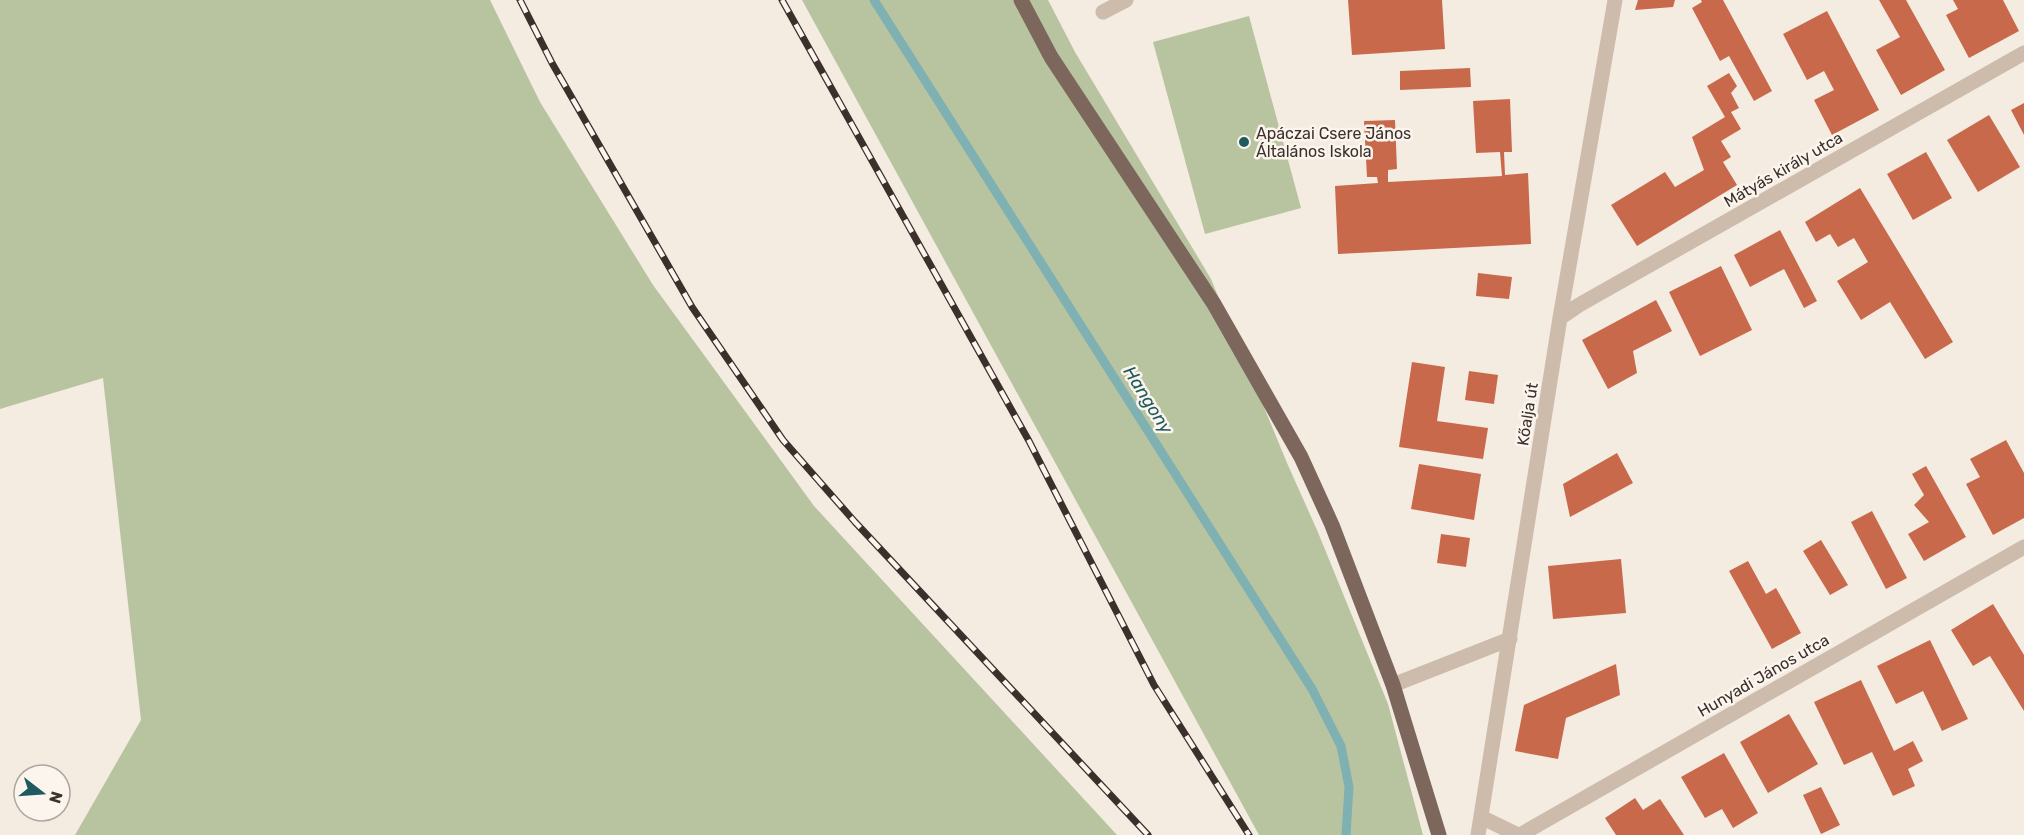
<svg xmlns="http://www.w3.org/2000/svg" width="2024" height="835" viewBox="0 0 2024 835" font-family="Rubik,sans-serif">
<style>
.green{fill:#b8c4a0}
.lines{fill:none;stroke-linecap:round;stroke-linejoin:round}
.stream{stroke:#7fb0b2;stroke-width:9}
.building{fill:#c8694b}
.street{stroke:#cdbbac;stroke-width:15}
.primary{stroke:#7d675c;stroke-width:15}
.rail-casing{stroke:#3b302b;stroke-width:7}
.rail{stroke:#fbf5ee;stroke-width:4.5;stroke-dasharray:14;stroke-linecap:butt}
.poi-dot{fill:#1f5a5e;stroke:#fbf5ee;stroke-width:2}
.labels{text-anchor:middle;stroke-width:5;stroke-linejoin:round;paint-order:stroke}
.poi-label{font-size:16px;fill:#3b302b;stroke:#fbf5ee;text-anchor:start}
.street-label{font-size:16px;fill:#3b302b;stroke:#fbf5ee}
.water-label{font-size:18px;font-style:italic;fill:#1f5a5e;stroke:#fbf5ee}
</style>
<rect width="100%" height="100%" fill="#f4ebe1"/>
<path class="green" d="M0,0H490L540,102L653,285L814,506L1117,835H75L141,720L103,378L0,409Z
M802,0H1048L1075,52L1211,279L1287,463L1317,530L1388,704L1423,835H1259Z
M1249,16L1301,208L1205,234L1153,42Z"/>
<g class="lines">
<path class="stream" d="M874,0L1312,689L1341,746L1349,787L1346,835"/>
</g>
<path class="building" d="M1348,0H1442L1445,49L1352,55Z
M1638,0H1675L1673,7L1635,10Z
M1701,0H1723L1772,91L1754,101L1729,56L1720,61L1692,8L1702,2Z
M1879,0H1906L1945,70L1901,95L1876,50L1900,37Z
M1953,0H2003L2019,31L1969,58L1946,15L1958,9Z
M1827,11L1879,110L1832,135L1814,100L1834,90L1824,71L1807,80L1783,34Z
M1470,68L1471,87L1400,90V71Z
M1729,73L1737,86L1731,93L1739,108L1731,112L1741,129L1721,141L1731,157L1723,162L1737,185L1637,246L1611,205L1665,172L1675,187L1704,170L1692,137L1725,117L1707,86Z
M1510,99L1512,152H1504L1505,175L1528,173L1531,244L1338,254L1335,186L1378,183L1377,177H1367L1364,121L1395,120L1397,169L1388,170V182L1502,176L1500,152L1476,153L1473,101Z
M2024,103V135L2011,110Z
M1989,115L2020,167L1978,192L1947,140Z
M1926,152L1952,198L1913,220L1887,174Z
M1860,188L1953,342L1925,359L1890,302L1861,320L1837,281L1868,262L1854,238L1838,247L1830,234L1816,242L1805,222Z
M1780,230L1817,301L1804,308L1784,269L1750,287L1734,255Z
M1721,266L1752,330L1700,356L1669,292Z
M1478,273L1512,277L1509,299L1476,296Z
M1656,300L1672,331L1633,351L1637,373L1608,389L1582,340Z
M1412,362L1445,367L1437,421L1488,428L1483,459L1399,447Z
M1469,371L1498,375L1494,404L1465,400Z
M2006,440L2024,473V518L1993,535L1966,484L1980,477L1970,459Z
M1617,453L1633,483L1570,517L1563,484Z
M1419,464L1481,474L1474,520L1411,509Z
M1926,466L1966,537L1924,561L1908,534L1929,522L1914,505L1924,495L1912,474Z
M1872,511L1907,578L1886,589L1851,522Z
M1441,534L1470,538L1466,567L1437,563Z
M1821,540L1848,585L1830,595L1803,551Z
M1621,559L1626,613L1553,619L1548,566Z
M1748,561L1766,594L1776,588L1801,633L1772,649L1729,571Z
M1993,604L2024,655V711L1990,656L1973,666L1951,630Z
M1930,640L1968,719L1942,731L1923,691L1896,704L1877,666Z
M1616,664L1620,695L1566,718L1558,759L1515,751L1524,705Z
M1861,680L1894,751L1913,741L1923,761L1908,769L1915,786L1893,796L1872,752L1844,765L1814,702Z
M1789,714L1818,764L1768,793L1740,742Z
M1724,753L1758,813L1733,828L1722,809L1705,818L1681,777Z
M1821,787L1840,825L1821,834L1803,795Z
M1635,798L1643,810L1660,799L1684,835H1616L1605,818Z"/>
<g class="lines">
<path class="street" d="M1103,12L1126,0
M1560,318L1579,305L2024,53
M1393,685L1510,639
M1481,817L1518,835
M1478,835L1560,318L1615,0
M1520,835L2024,547"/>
<path class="primary" d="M1021,0L1051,57L1214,304L1301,457L1332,525L1393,685L1439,835"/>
<g class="rail-casing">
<path id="rail" d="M520,0L552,63L692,307L783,440L855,522L1148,835
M782,0L1029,441L1154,685L1249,835"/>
</g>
<use href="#rail" class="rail"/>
</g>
<circle class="poi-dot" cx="1244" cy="142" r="6"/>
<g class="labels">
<g class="poi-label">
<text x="1256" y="139">Apáczai Csere János<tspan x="1256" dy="18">Általános Iskola</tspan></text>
</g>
<g class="street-label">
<text transform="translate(1783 169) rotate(-30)" y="6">Mátyás király utca</text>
<text transform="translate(1527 414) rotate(-81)" y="6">Kőalja út</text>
<text transform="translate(1763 675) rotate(-30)" y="6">Hunyadi János utca</text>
</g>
<g class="water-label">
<text transform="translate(1148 400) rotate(58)" y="6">Hangony</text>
</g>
</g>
<g transform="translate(42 793) rotate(107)"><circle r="28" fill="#fbf5ee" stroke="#aea6a0" stroke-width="1.5"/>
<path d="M0-4.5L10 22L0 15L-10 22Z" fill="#1f5a5e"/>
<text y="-9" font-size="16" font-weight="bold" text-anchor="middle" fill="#3b302b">N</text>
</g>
</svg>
